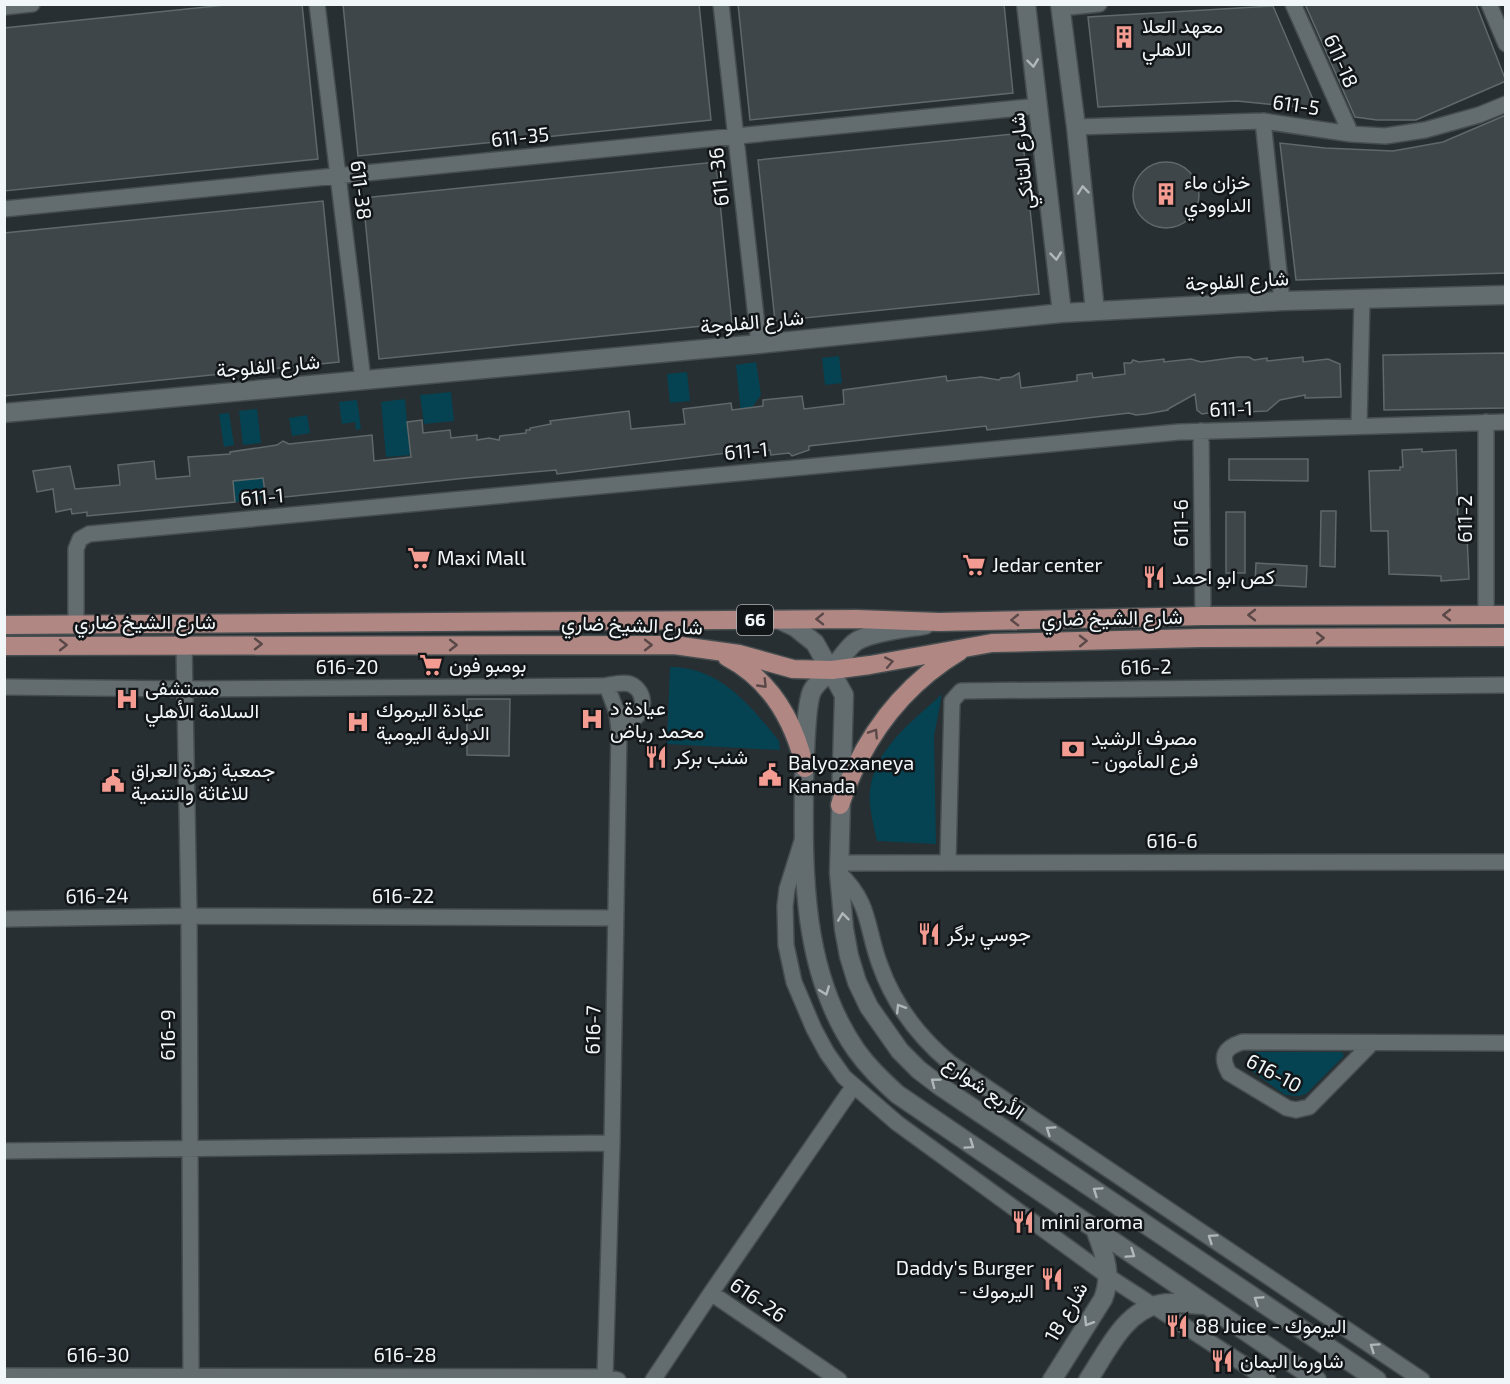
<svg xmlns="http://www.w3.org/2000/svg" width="1510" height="1384" viewBox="0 0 1510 1384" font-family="'Exo 2',Vazirmatn,sans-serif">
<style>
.green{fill:#054352}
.building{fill:#3e4649;stroke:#5f686b;stroke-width:1.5}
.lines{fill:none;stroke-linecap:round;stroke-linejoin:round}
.street-casing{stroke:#464d4f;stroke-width:18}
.secondary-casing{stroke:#464d4f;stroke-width:21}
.primary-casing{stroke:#464d4f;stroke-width:21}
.street{stroke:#636c6f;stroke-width:15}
.secondary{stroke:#636c6f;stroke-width:18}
.primary{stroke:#b08783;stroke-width:18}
.oneway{stroke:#b1b8ba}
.oneway2{stroke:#5a4948}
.labels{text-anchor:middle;stroke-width:5;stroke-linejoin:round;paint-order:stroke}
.shield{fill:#131618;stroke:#aeb3b5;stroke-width:1.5}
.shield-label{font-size:18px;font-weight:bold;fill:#f1f6f8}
.poi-label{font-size:20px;fill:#f1f6f8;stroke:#131618;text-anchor:start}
.street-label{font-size:20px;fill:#f1f6f8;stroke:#131618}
</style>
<rect width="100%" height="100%" fill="#272f32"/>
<path class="green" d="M839,356L842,383L825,385L822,358Z
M756,362L761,395L747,414H741L736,365Z
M687,372L690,401L670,403L667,374Z
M451,392L454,421L424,424L420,395Z
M405,399L410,455L386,457L381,402Z
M357,400L361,429L356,430L355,422L342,424L339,402Z
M257,409L261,443L243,445L239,411Z
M229,413L234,445L224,447L219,414Z
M307,415L310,433L292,436L289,418Z
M263,478L266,499L235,502L233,481Z
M670,667C720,667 750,705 779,741L780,750L667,744Z
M942,694L934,736L936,844L877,841C874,826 868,806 870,790C875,748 913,721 942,694Z
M1253,1052H1342L1344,1056L1306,1094L1299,1096L1285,1095L1246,1067L1248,1056Z"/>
<path class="building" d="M235,4H302L318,159L4,191V28Z
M343,4H699L711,120L358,156Z
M738,4H1004L1013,93L750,120Z
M1305,4H1476L1506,81L1416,120H1377L1355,117Z
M1273,6L1317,109L1237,101L1098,107L1088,17Z
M1506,115V273L1296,280L1280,143L1325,148L1393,151L1443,142Z
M1022,133L1039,294L775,321L758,160Z
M716,162L732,323L379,359L363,198Z
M1133 195a33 33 0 1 1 66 0a33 33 0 1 1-66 0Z
M323,201L339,362L4,396V233Z
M1506,353V408L1384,410L1383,355Z
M1238,357H1249L1254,360L1267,358V361L1303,357V362L1328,359L1340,364L1341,397L1305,398V395L1280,400L1267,411L1224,413L1221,411L1202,414L1197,410L1195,394L1168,409V410L1146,414L1136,415L1129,413L987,430L986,426L809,446V450L792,456L789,453L771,455L770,450L752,452L751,450L557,474L556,470L467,478L266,499L263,478L233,481L235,502L87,516V512L72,514L71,509L56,512L53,489L37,492L33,471L70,466L75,489L120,485L118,465L154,461L156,479L190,476L188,457L230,454V452L277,445L283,441L289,444L372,435L374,461L411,457L407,422L422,420L423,433L450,430L451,438L477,435V440L489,438L499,440L500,436L526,433V430H530V428L551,424L550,421L629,411L631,429L685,424L683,409L731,403L732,410L763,406V400L802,396L804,409L844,404L843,390L946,376L947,381L981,377L999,380L1001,378L1012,377L1019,373L1021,388L1077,381V375L1092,373L1093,378L1125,374L1124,363H1131L1133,360L1139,362L1164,359V362L1191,359L1201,362Z
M1422,449V452L1456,450L1458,520L1469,519L1470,535H1467L1469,579L1441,581V576L1389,574L1388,531H1371L1369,471L1400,470V467H1403L1402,450Z
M1229,459H1308V481L1229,480Z
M1321,511H1336L1335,567L1320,566Z
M1226,512H1245V573H1226Z
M1256,563L1307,566L1306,587L1255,584Z
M467,699H510L509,756L467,755Z"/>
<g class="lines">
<g class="street-casing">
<path id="street" d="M317,4L363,380
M721,4L759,344
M1293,4L1351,134
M1489,4L1506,44
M4,7L32,4
M1061,8L1099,4
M1263,121L1282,301
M1076,127L1263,121L1351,134L1385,136L1425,130L1479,115L1506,104
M4,209L1039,106
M1359,425L1362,299
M1201,431L1203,616
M1486,615V422
M76,625V549L80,539L89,534L1179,432L1506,422
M184,644L189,916L191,1380
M4,687L186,689L601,686C610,686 621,681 630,684C645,690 647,711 633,719C629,722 624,722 619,723
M802,841L787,889L785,906L786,945L794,982L814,1029L827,1053L844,1077L897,1123L1109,1277L1268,1380
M948,861L952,701L961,691L1506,685
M839,863L1506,862
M839,873C871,903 866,928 880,965C894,1005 918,1036 950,1063L1422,1380
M4,919L189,916L616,918
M1372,1043L1309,1107L1296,1110L1287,1108L1229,1073C1220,1056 1224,1048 1242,1042L1506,1043
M4,1151L612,1143
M711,1293L853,1087
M4,1376L605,1377L618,1380
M605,1377L612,1143L619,730L617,713L607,686
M653,1380L711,1293L839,1380"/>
</g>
<g class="secondary-casing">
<path id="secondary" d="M1026,4L1062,313
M1060,4L1076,127L1095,311
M4,413L759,344L1062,313L1282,301L1506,295
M780,620L795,627L815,643L844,695L839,873L844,929L849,956L857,982L869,1007L900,1051L919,1070L940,1086L1377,1380
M925,625C907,628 867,632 854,643C845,651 839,662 830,671C825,677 816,683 812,691C805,706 805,763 804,782C803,873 802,972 856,1050C868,1067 882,1080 897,1094L1317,1380
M1052,1380L1103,1299C1113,1274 1104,1253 1095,1229
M1088,1380C1107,1352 1124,1311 1160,1304C1175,1301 1192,1305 1207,1305"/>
</g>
<g class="primary-casing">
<path id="primary" d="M4,625L856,619L939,622L1203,616L1506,615
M4,646L674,645L739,654L793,669L832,670L870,665L992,643L1201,638L1506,637
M727,657C771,680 794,721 805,768
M840,805C862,740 900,687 960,651"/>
</g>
<use href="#street" class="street"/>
<use href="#secondary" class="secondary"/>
<use href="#primary" class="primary"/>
</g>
<defs><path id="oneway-chevron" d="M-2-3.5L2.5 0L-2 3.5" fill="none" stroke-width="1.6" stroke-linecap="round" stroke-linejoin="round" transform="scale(1.5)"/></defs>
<g class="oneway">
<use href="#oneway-chevron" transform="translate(1033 63) rotate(83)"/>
<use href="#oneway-chevron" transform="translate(1083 190) rotate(-96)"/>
<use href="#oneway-chevron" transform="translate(1056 256) rotate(84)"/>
<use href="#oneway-chevron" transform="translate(843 917) rotate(-97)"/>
<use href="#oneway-chevron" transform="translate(825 991) rotate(69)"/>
<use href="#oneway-chevron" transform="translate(900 1008) rotate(-122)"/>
<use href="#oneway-chevron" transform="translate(935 1082) rotate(-143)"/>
<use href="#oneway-chevron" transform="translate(1050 1130) rotate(-146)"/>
<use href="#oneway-chevron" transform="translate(970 1145) rotate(34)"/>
<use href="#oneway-chevron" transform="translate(1097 1191) rotate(-146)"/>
<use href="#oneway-chevron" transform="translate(1212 1238) rotate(-146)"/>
<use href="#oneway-chevron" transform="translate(1131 1254) rotate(34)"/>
<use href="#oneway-chevron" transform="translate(1258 1300) rotate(-146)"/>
<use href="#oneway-chevron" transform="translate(1088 1322) rotate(122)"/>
<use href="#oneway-chevron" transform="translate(1374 1347) rotate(-146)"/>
</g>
<g class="oneway2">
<use href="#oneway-chevron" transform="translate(1252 615) rotate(180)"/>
<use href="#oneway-chevron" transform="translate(1447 615) rotate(180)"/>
<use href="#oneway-chevron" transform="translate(820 619) rotate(179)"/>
<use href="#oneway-chevron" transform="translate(1015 620) rotate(179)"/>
<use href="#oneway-chevron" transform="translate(1320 638)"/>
<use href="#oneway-chevron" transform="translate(1083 641) rotate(-1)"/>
<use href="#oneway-chevron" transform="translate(258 644)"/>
<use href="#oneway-chevron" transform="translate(63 645)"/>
<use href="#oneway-chevron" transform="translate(453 645)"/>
<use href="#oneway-chevron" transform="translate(648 645)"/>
<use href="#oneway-chevron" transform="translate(889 662) rotate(-11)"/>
<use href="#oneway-chevron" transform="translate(763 684) rotate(46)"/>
<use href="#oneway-chevron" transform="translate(874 733) rotate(-57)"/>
</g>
<defs>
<g id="building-bare" transform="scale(1.8)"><path d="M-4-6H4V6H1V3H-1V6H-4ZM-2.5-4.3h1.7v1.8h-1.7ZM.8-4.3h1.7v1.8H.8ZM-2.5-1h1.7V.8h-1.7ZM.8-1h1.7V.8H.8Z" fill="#f59c92" stroke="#131618" stroke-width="2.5" paint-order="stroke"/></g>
<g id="supermarket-bare" transform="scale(1.8)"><path d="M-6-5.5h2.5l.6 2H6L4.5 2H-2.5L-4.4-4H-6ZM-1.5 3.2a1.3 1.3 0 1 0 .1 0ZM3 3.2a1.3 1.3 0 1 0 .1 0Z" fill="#f59c92" stroke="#131618" stroke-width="2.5" paint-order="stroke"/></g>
<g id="restaurant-bare" transform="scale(1.8)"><path d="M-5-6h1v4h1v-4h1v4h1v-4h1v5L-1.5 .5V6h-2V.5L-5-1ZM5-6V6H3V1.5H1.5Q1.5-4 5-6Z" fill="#f59c92" stroke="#131618" stroke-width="2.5" paint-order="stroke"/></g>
<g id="hospital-bare" transform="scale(1.8)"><path d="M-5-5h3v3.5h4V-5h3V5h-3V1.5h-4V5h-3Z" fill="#f59c92" stroke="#131618" stroke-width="2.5" paint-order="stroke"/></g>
<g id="bank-bare" transform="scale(1.8)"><path d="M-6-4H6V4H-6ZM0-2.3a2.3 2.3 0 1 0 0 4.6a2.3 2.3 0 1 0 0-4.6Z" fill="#f59c92" stroke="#131618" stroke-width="2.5" paint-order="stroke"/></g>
<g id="civic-bare" transform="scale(1.8)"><path d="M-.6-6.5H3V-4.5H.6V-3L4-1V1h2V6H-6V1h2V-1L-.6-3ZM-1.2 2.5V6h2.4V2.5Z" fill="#f59c92" stroke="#131618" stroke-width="2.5" paint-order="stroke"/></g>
</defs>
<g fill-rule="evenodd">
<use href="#building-bare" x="1124" y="37"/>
<use href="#building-bare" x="1166" y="194"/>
<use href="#supermarket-bare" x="419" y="558"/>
<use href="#supermarket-bare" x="974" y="565"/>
<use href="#restaurant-bare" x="1154" y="577"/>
<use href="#supermarket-bare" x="431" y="665"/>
<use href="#hospital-bare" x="127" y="699"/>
<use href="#hospital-bare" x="592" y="719"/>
<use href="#hospital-bare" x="358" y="722"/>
<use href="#bank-bare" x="1073" y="749"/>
<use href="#restaurant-bare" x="656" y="757"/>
<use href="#civic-bare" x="770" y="775"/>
<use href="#civic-bare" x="113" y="781"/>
<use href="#restaurant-bare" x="929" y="934"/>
<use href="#restaurant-bare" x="1023" y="1222"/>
<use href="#restaurant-bare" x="1052" y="1279"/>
<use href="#restaurant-bare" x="1177" y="1326"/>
<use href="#restaurant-bare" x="1222" y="1361"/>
</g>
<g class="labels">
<rect class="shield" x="737" y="605" width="36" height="30" rx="4.5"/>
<g class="shield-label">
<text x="755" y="626">66</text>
</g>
<g class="poi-label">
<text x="1142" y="33">معهد العلا<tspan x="1142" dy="23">الاهلي</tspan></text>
<text x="1184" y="189">خزان ماء<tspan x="1184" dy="23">الداوودي</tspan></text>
<text x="437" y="565">Maxi Mall</text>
<text x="992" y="572">Jedar center</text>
<text x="1172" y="584">كص ابو احمد</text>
<text x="449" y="672">بومبو فون</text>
<text x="145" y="695">مستشفى<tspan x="145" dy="23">السلامة الأهلي</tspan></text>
<text x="610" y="715">عيادة د<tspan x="610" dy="23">محمد رياض</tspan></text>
<text x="376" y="717">عيادة اليرموك<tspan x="376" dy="23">الدولية اليومية</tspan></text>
<text x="1091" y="745">مصرف الرشيد<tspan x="1091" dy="23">- فرع المأمون</tspan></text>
<text x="674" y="764">شنب بركر</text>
<text x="788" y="770">Balyozxaneya<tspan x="788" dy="23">Kanada</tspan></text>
<text x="131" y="777">جمعية زهرة العراق<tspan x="131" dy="23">للاغاثة والتنمية</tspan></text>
<text x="947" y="941">جوسي برگر</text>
<text x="1041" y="1229">mini aroma</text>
<text x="1034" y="1275" text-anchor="end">Daddy's Burger<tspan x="1034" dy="23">- اليرموك</tspan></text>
<text x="1195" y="1333">88 Juice - اليرموك</text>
<text x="1240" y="1368">شاورما اليمان</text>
</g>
<g class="street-label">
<text transform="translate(1341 61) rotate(66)" y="7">611-18</text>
<text transform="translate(1296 105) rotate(8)" y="7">611-5</text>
<text transform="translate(520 137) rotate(-6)" y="7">611-35</text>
<text transform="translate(1022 161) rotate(-96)" y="7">شارع التانكي</text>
<text transform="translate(719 177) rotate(-96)" y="7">611-36</text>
<text transform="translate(361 190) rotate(83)" y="7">611-38</text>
<text transform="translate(1237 281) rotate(-3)" y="7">شارع الفلوجة</text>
<text transform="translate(752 322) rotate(-5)" y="7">شارع الفلوجة</text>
<text transform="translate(268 366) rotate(-5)" y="7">شارع الفلوجة</text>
<text transform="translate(1231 409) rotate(-2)" y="7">611-1</text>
<text transform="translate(746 451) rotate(-5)" y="7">611-1</text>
<text transform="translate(262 497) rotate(-5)" y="7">611-1</text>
<text transform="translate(1465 519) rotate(-90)" y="7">611-2</text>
<text transform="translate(1181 523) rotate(-90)" y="7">611-6</text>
<text transform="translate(1112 618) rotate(-1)" y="7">شارع الشيخ ضاري</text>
<text x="145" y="629">شارع الشيخ ضاري</text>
<text transform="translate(632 625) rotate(2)" y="7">شارع الشيخ ضاري</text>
<text x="347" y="674">616-20</text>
<text transform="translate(1146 667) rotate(-1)" y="7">616-2</text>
<text x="1172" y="848">616-6</text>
<text transform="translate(97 896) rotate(-1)" y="7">616-24</text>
<text x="403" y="903">616-22</text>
<text transform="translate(593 1030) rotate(-89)" y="7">616-7</text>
<text transform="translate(168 1035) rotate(-90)" y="7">616-9</text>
<text transform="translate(1274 1073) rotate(28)" y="7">616-10</text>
<text transform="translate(984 1088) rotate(35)" y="7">الأربع شوارع</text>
<text transform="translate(758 1300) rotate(34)" y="7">616-26</text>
<text transform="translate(1066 1312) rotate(-60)" y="7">شارع 18</text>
<text x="98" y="1362">616-30</text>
<text x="405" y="1362">616-28</text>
</g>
</g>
<rect width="1510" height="1384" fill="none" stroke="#f1f6f8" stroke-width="12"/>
</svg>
